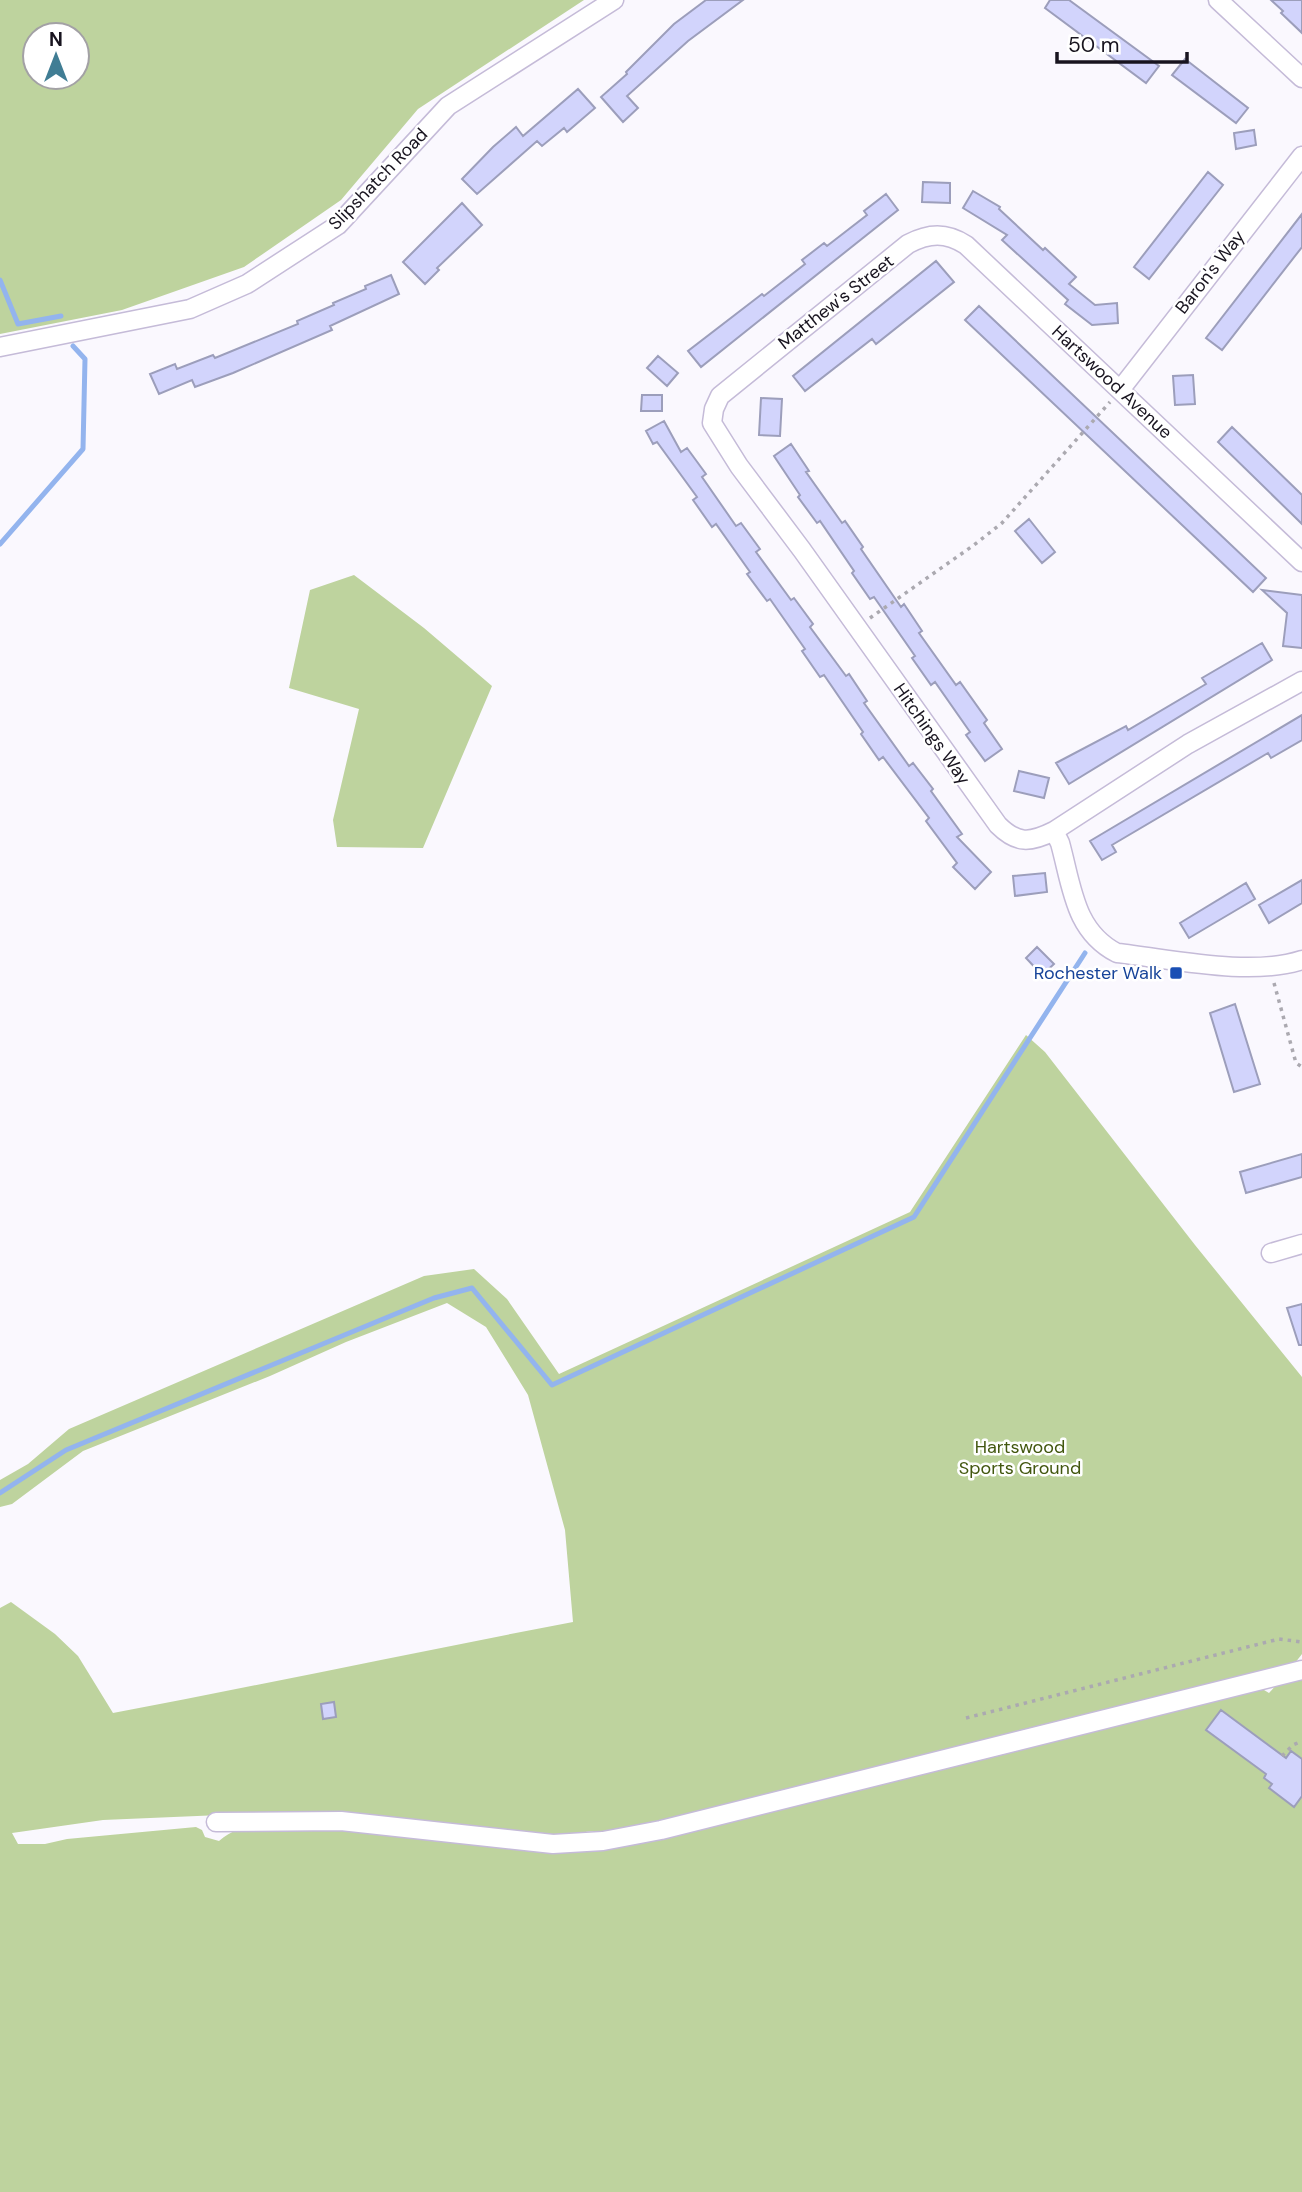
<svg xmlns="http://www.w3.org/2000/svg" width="1302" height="2192" viewBox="0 0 1302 2192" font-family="'DM Sans',sans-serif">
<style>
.green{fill:#bed39e;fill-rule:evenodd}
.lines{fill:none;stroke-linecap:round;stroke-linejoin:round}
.stream{stroke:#93b4ee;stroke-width:5}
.building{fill:#d2d4fc;stroke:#9c9ebb;stroke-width:2}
.minor-casing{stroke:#c5bbd8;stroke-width:21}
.path{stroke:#aba9b0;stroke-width:3.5;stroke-dasharray:3.5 5;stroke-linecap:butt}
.minor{stroke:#fff;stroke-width:18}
.transit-dot{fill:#1a4fb4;stroke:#fff;stroke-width:2.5}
.labels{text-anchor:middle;stroke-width:5;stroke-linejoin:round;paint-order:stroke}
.street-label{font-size:18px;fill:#18141f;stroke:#fff}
.transit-label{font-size:18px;fill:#164399;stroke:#fff;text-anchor:end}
.park-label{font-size:18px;fill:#42570f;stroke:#fff}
</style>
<rect width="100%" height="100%" fill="#faf8fe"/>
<path class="green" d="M0,0H584L418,109L341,200L244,267L122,310L0,334ZM35,35H77V77H35Z
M354,575L424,628L492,686L423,848L337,847L333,820L359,709L289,688L310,590Z
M1026,1035L1045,1052L1195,1245L1302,1377V1654L1295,1663L615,1834C598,1826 571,1836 552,1837L337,1813L288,1812L103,1820L12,1833L18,1844H45L67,1839L196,1827L202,1830L205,1837L219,1841C240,1823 258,1826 284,1826L627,1845L653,1841L1259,1687L1269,1693L1278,1683L1302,1675V1759L1291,1751L1286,1758L1207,1730L1266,1774L1264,1778L1272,1784L1269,1788L1293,1807L1302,1796V2192H0V1608L11,1602L55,1634L78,1656L113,1713C267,1684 420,1651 573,1622L565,1530L528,1395L486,1327L447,1303L346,1342L270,1376L83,1451L12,1504L0,1507V1480L28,1464L69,1429L424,1276L474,1269L507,1299L559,1374L910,1212Z"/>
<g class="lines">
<path class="stream" d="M0,280L18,324L61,316
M0,544L83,449L85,359L73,346
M0,1493L66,1450L434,1298L472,1288L552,1385L914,1217L1085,953"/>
</g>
<path class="building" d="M706,0H743L688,41L627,96L638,108L623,122L601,97L627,74L626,72L674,24Z
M1050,0H1069L1159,66L1146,83L1045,8Z
M1271,0H1302V33L1281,13L1283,11Z
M1185,59L1248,108L1236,123L1172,75Z
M578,89L595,108L567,132L564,128L542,146L537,141L477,194L462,179L493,147L516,127L523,136Z
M1254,130L1256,145L1236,149L1234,133Z
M1208,172L1223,185L1149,279L1134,267Z
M923,182L950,183V203L922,202Z
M973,191L1000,207L999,209L1043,250L1045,248L1076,277L1069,284L1095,305L1117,303L1118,323L1092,325L1065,304L1068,300L1002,240L1007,235L963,208Z
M886,194L898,210L701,367L688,351L762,294L764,296L805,264L802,260L824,243L827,246L867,215L864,211Z
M462,203L482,225L437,268L439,270L425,284L403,262Z
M1302,214V247L1222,350L1206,338Z
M936,261L954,282L876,344L872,339L805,391L793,376Z
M391,275L399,294L330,326L332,330L233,373L195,387L192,380L159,394L150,374L175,364L177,369L213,355L215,358L298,324L297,321L334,305L333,303L366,289L365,286Z
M979,306L1266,578L1253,592L965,320Z
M658,356L678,373L667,386L647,368Z
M1193,375L1195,404L1175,405L1173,376Z
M642,395H662V411H641Z
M761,398L782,399L780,436L759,435Z
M664,421L681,452L687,448L706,474L702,477L736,526L741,523L760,549L756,552L791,600L794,598L813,624L810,627L846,676L849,674L867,701L864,703L909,766L913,763L933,789L931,791L962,834L957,837L991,872L975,889L953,867L957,863L926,821L929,818L883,757L879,760L861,734L863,732L824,675L820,677L802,651L805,649L770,599L767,601L747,574L750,572L716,524L712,527L693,500L697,497L657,442L653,444L646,431Z
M1232,427L1302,495V524L1218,442Z
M791,444L809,471L806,472L842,523L845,521L863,547L861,549L901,607L904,604L922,631L919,633L956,685L960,682L987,720L984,723L1002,749L985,761L966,735L970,732L935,682L931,685L912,658L915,656L874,597L870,599L852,573L854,571L820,521L817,523L798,497L800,495L774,456Z
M1029,519L1055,552L1042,563L1015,531Z
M1262,590L1302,595V648L1283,646L1287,613Z
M1262,643L1272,660L1069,784L1056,763L1126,726L1128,730L1206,684L1202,678Z
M1302,715V740L1271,758L1268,753L1112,845L1116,852L1102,860L1090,841Z
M1019,771L1049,778L1044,798L1014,791Z
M1045,873L1047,892L1015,896L1013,876Z
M1302,880V903L1269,923L1259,905Z
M1246,883L1255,899L1189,938L1180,923Z
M1037,947L1054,964L1042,975L1026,958Z
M1235,1004L1260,1084L1234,1092L1210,1013Z
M1302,1154V1177L1246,1193L1240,1172Z
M1302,1304V1345H1299L1287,1308Z
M334,1702L336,1717L323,1719L321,1704Z
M1221,1710L1286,1758L1291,1751L1302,1759V1796L1294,1807L1269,1788L1272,1784L1264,1778L1266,1774L1206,1730Z"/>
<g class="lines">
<g class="minor-casing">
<path id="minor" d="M1218,0L1302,78
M0,347L190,309L247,284L338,225L448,106L614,0
M1120,390L1302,156
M1302,562L966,245C946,232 929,233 908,244L720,396L714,409L712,423L739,466L802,550L998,825C1017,844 1030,843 1054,831L1188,744L1302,681
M1054,831L1060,843C1072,886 1074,931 1117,953C1172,959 1250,977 1302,960
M1271,1253L1302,1244
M216,1822L341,1821L553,1844L603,1841L661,1830L1302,1670"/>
</g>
<path class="path" d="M870,618L974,545L1002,523L1110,402
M1274,983L1296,1063L1302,1067
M966,1718L1279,1639L1302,1642
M1282,1756L1293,1745L1302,1741"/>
<use href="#minor" class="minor"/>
</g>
<rect class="transit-dot" x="1169" y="966" width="14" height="14" rx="3.5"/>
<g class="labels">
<g class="street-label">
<text transform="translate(378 179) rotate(-46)" y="6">Slipshatch Road</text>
<text transform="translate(1210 272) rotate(-52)" y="6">Baron's Way</text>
<text transform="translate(836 302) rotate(-38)" y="6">Matthew's Street</text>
<text transform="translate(1112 382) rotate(43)" y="6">Hartswood Avenue</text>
<text transform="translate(932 734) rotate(55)" y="6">Hitchings Way</text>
</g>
<g class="transit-label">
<text x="1162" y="979">Rochester Walk</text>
</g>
<g class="park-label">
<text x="1020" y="1453">Hartswood<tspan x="1020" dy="21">Sports Ground</tspan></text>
</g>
</g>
<g transform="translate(56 56)"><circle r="33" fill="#ffffff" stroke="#a3a1a5" stroke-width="2"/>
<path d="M0-5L12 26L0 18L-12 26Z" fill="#407d94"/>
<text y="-10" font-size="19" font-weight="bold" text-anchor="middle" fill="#18141f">N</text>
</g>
<path d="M1057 52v10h130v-10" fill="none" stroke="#18141f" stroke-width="3.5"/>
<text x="1068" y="52" font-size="21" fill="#18141f" stroke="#ffffff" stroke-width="5" paint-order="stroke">50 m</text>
</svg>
